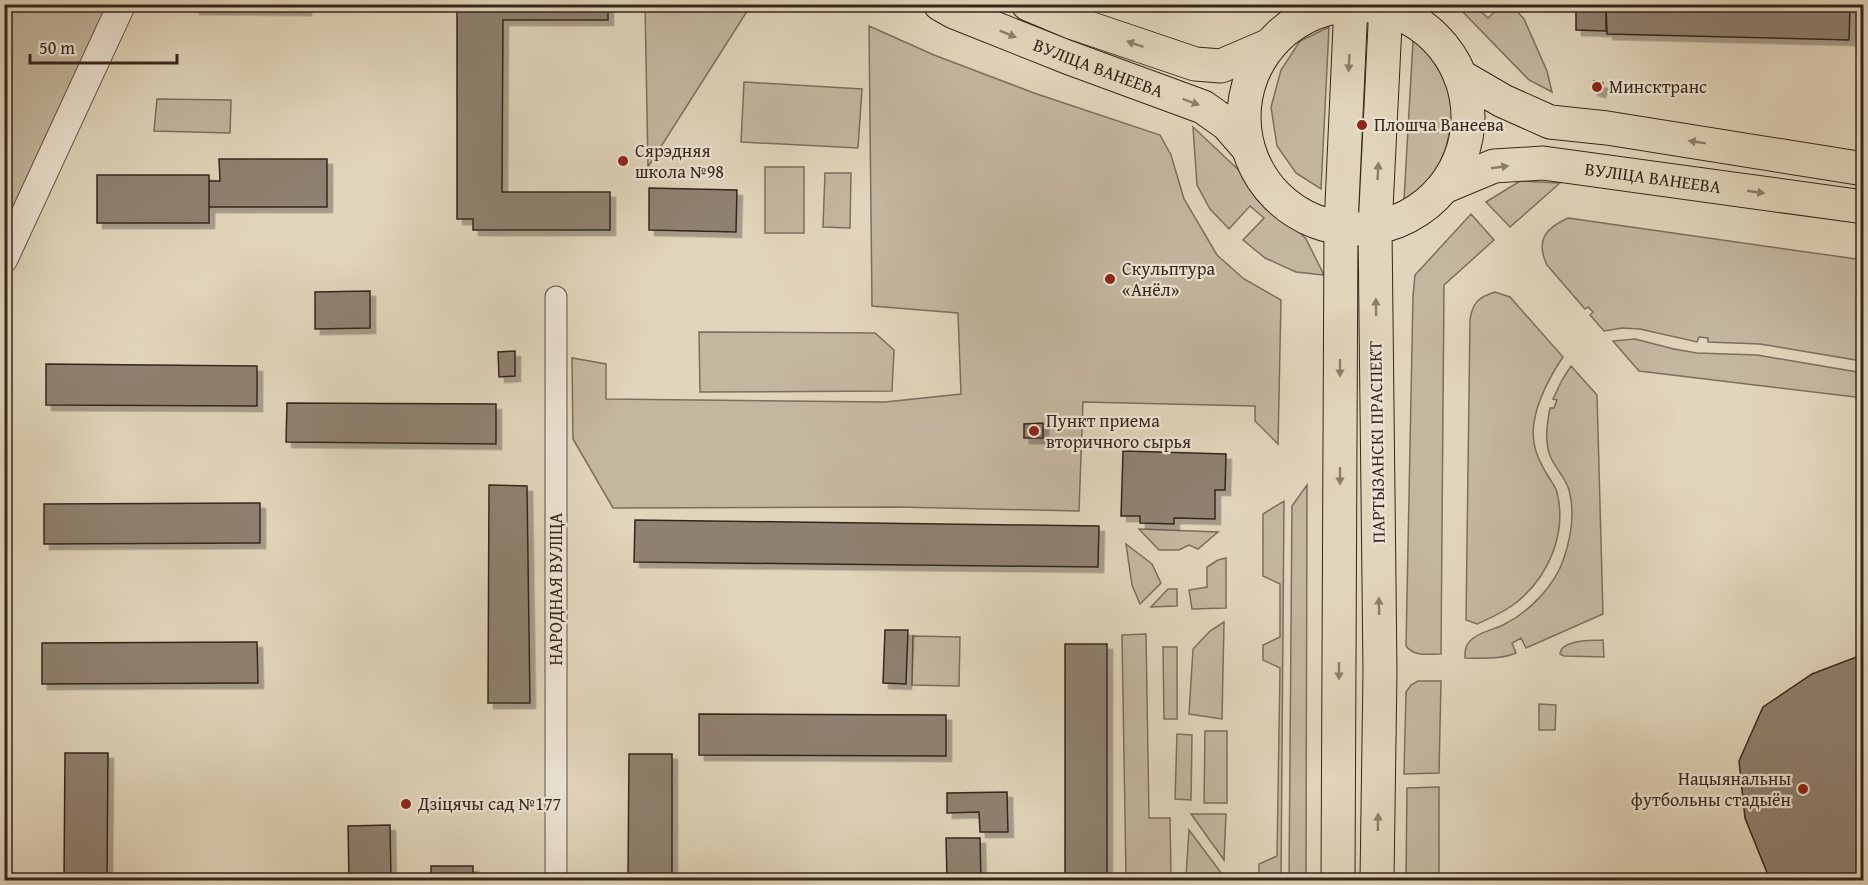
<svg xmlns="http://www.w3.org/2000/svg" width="1868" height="885" viewBox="0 0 1868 885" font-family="'Gentium Book Plus',serif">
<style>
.green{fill:#c4b7a0;stroke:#7d6e5e;stroke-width:1.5}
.building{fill:#8f816f;stroke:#36261c;stroke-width:1.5;filter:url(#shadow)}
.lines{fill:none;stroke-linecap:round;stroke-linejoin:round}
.minor-casing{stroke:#615244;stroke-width:23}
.tertiary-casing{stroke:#615244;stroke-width:29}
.primary-casing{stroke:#36261c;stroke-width:35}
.minor{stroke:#ece4d3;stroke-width:21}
.tertiary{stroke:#ece4d3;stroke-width:27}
.primary{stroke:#e1d5bb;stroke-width:33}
.oneway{fill:#8c7e6c}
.poi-dot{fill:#8f2418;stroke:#ece4d3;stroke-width:2}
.labels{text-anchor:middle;stroke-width:4.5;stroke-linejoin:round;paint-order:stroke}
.street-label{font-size:18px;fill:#36261c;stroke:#ece4d3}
.poi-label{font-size:18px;fill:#36261c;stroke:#ece4d3;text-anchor:start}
</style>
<defs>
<filter id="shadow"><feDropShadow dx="5.5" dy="5.5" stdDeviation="0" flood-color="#0004"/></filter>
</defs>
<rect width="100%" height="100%" fill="#e1d5bb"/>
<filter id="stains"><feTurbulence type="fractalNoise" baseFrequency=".00333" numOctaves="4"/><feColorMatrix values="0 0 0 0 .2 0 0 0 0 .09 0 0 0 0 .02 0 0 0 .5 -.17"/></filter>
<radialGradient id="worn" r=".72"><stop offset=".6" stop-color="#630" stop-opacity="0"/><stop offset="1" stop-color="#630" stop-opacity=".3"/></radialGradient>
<path class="green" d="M5,5H110L5,232Z
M645,5H751L648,167Z
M1456,5H1477L1476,7L1488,18L1502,5H1511L1524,19L1547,71L1552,92L1529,80Z
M869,26L934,55L1034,93L1160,135L1171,155L1184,199L1217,255L1244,279L1281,300L1278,444L1255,421V406L1083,402L1079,511L898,507L613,508L573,439L572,358L606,364V399L885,402L961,394L958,313L872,306Z
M1329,27L1321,189L1296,173L1277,146L1271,107L1281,70L1300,41Z
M1413,41L1430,49L1448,81L1453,116L1446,148L1433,180L1404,200Z
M744,82L862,89L858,148L741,142Z
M157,99L231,100L230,133L154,131Z
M1193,127L1245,176L1306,239L1324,275L1296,272L1265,258L1243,240L1264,218L1250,206L1229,229L1210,209L1197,185Z
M765,167H804V233H765Z
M825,173H851L850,228L823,227Z
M1520,181L1560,183L1510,227L1486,202Z
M1471,214L1494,240L1444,285L1441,654C1428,654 1414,657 1406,646L1413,296L1415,275Z
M1568,218L1863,260L1862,361L1760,344L1708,342V338L1699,337L1697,342L1640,329L1622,328L1604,331L1590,315L1593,312L1588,307L1585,309L1547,265C1535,240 1546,228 1568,218Z
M1495,292L1510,297L1563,357C1548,379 1529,415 1534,442C1535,454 1542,466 1548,476C1551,481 1555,486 1557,492C1567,533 1549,576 1517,602C1505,612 1490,618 1477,624L1466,620L1470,319C1473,302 1479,297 1495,292Z
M699,332L875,333L894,350L892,391L700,392Z
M1635,339L1674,349L1697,353L1757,355L1863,373V398L1639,371L1613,341Z
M1571,366L1597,395L1603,614L1526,648L1521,638L1512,643L1516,653C1499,660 1482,658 1465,658C1465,651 1465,646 1470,641C1478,632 1493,630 1503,625C1529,612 1555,586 1564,558C1571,537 1575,512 1569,490C1565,477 1556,469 1551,458C1544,443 1547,424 1550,408H1554L1557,400L1553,399L1562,380Z
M1307,485L1306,880H1289L1292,506Z
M1284,501L1281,880H1259V864L1277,856L1280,668L1263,660V645L1280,637V584L1263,576V514Z
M1139,529L1218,532L1198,549L1189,545L1179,550H1159Z
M1126,544L1152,564L1161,583L1140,604L1132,585Z
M1226,558V608L1192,609L1189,590L1207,587V567L1218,560Z
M1168,589H1177V606L1151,607Z
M1224,622L1222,719L1189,714L1193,649L1210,631Z
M1146,634L1149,818H1170L1171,876L1126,877L1122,635Z
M913,636L960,637L959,686L912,685Z
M1603,640L1604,657L1564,656L1560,654C1561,639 1591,641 1603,640Z
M1163,647H1177V719H1164Z
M1418,681H1441L1439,773L1404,774L1406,692L1411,685Z
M1539,704L1556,705L1555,730H1539Z
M1205,731H1227V803H1204Z
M1177,734L1192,735L1191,800L1175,799Z
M1439,787V880H1406L1407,788Z
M1191,814H1226L1224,860Z
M1189,830L1222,874L1223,880L1186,876Z"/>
<path class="building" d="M194,4H306V10L194,9Z
M457,4H608V20H503L502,192H610V230H473V219H457Z
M1576,4H1606V31L1576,30Z
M1606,4L1850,7L1849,40L1607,34Z
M1594,81L1603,83L1600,92L1592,90Z
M219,159H327V207H209V181H220Z
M97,175H209V223H97Z
M649,188L737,190L736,232L649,230Z
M370,291V328L315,329V292Z
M515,351V376L499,377L498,352Z
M46,364L257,366V406L46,405Z
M287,403L496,404V444L286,442Z
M1043,423V438H1024V424Z
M1123,451L1226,454L1225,490H1215V519L1174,518V524L1140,523V516H1121Z
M489,485L527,486L530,703H488Z
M260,503V543L44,544V504Z
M635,520L1099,526L1098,567L634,562Z
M885,630H908L906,684L883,683Z
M257,642L258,683L42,684V643Z
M1065,644H1107V880H1065Z
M1864,654V880H1770L1745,818L1739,761L1763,707L1812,674Z
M699,714L946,715V756L699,755Z
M65,753H108L107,880H64Z
M629,754H672V880H628Z
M1007,792L1008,832H980L979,812L947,813V793Z
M390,825L391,880H349L348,826Z
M946,838H980L981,880H947Z
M431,866H473V880H431Z"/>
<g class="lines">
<g class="minor-casing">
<path id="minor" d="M556,880V297"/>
</g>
<g class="tertiary-casing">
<path id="tertiary" d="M4,259L122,4"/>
</g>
<g class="primary-casing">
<g id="primary">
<path id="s1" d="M940,4L954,12L1067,57L1203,107L1227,124L1247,147"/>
<path d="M1028,4L1071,22L1195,64L1221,66L1270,45"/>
<circle cx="1356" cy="117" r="112"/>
<path d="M1460,76L1503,101L1550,122L1607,128L1864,169"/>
<path id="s2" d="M1446,186L1494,166L1543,163L1864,207"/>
<path d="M1338,880L1341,226L1351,4"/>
<path d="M1377,880L1380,671L1375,229L1386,4"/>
</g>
</g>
<use href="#minor" class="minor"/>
<use href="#tertiary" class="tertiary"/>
<use href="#primary" class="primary"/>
</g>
<defs><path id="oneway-solid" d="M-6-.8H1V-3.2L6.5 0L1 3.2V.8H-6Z" transform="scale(1.5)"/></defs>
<g class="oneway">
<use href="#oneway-solid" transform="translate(1008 34) rotate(22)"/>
<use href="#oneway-solid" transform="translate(1135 44) rotate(-161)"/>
<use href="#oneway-solid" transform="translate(1349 63) rotate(93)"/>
<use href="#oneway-solid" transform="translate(1191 102) rotate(20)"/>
<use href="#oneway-solid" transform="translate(1697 142) rotate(-171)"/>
<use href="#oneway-solid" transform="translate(1500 167) rotate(-8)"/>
<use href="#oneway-solid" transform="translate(1378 171) rotate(-87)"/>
<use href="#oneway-solid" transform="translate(1756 192) rotate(8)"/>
<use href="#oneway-solid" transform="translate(1376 307) rotate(-91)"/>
<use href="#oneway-solid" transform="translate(1340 368) rotate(90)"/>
<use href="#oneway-solid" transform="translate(1340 476) rotate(90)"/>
<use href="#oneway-solid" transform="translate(1379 606) rotate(-91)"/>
<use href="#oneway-solid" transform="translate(1339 671) rotate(90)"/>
<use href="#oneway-solid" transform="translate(1378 822) rotate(-89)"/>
</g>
<g class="poi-dot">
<circle cx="1597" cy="87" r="6"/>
<circle cx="1362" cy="125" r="6"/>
<circle cx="623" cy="161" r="6"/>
<circle cx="1110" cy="279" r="6"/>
<circle cx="1034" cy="431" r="6"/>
<circle cx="1803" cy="789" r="6"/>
<circle cx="406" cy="804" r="6"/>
</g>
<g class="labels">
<g class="street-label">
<text dy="6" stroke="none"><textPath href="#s1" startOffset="171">ВУЛІЦА ВАНЕЕВА</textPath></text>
<text dy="6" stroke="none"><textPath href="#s2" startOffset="212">ВУЛІЦА ВАНЕЕВА</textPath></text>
<text transform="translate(1377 442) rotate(-91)" y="6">ПАРТЫЗАНСКІ ПРАСПЕКТ</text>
<text transform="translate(556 589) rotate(-90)" y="6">НАРОДНАЯ ВУЛІЦА</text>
</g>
<g class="poi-label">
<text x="1609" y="93">Минсктранс</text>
<text x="1374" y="131">Плошча Ванеева</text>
<text x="635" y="157">Сярэдняя<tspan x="635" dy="21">школа №98</tspan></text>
<text x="1122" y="275">Скульптура<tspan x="1122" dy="21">«Анёл»</tspan></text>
<text x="1046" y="427">Пункт приема<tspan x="1046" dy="21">вторичного сырья</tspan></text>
<text x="1791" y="785" text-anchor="end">Нацыянальны<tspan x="1791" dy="21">футбольны стадыён</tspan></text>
<text x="418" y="810">Дзіцячы сад №177</text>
</g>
</g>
<rect width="1868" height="885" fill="none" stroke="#e1d5bb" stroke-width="24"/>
<rect x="6" y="6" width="1856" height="873" fill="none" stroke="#36261c" stroke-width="3"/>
<rect x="12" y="12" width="1844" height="861" fill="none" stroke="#36261c" stroke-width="1.5"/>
<path d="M30 54v9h147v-9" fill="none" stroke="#36261c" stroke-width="3"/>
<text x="39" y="54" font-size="18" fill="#36261c" stroke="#ece4d3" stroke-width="4.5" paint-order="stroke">50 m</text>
<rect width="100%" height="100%" filter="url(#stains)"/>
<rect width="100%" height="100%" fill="url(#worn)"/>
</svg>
